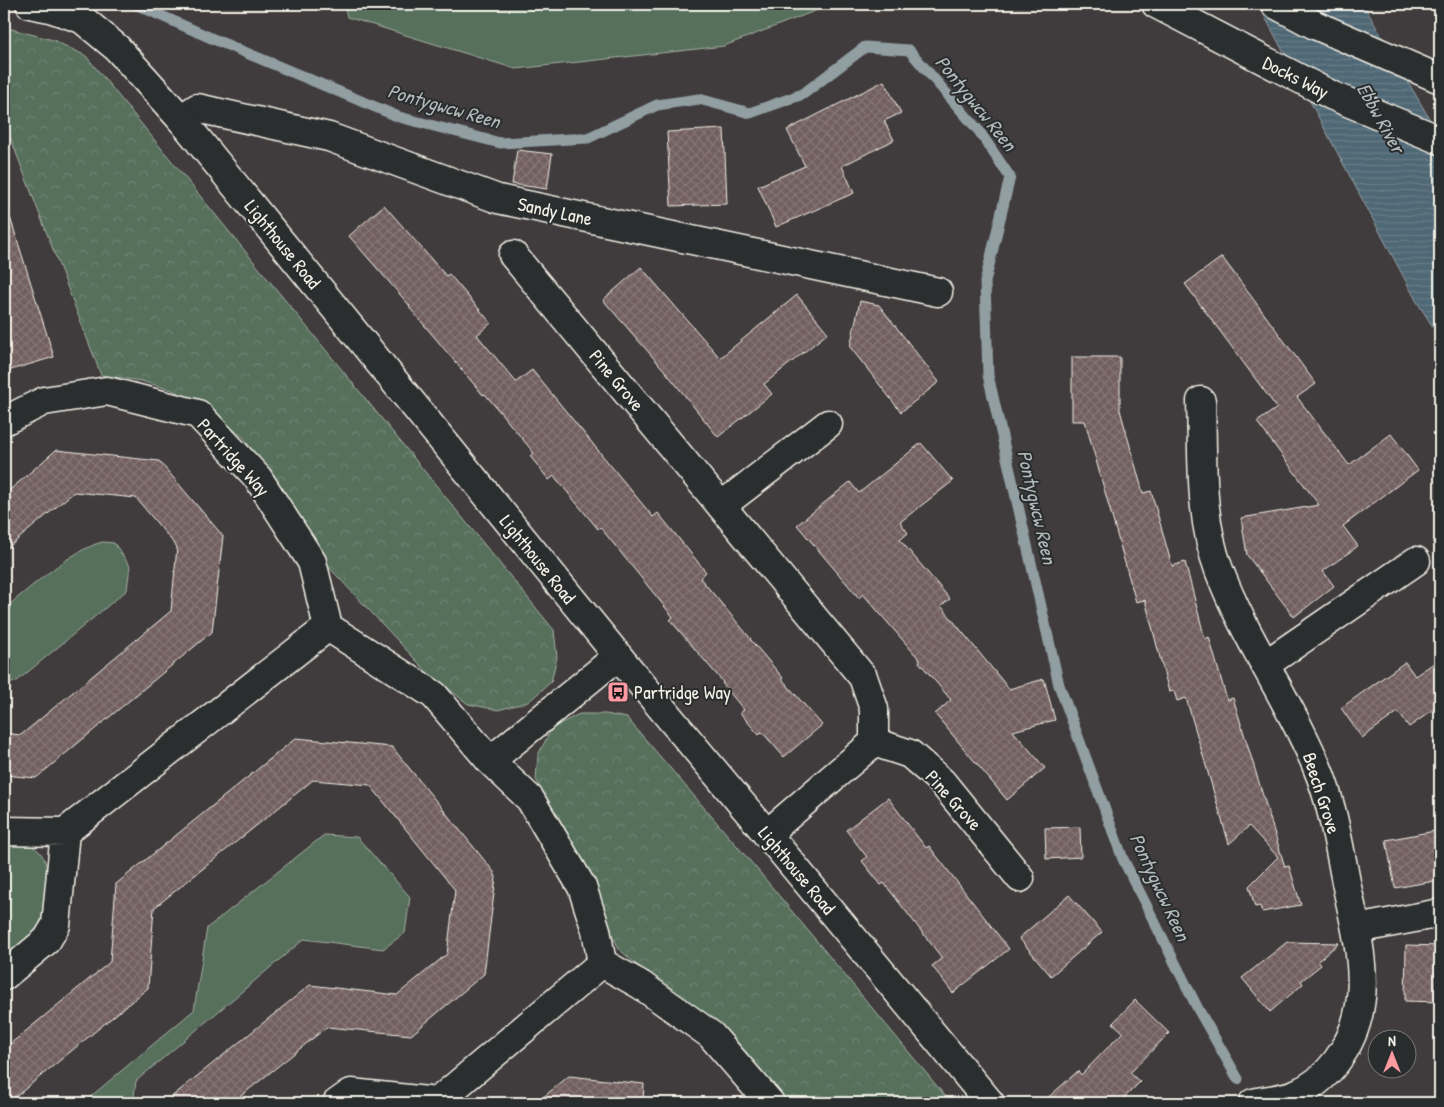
<svg xmlns="http://www.w3.org/2000/svg" width="1444" height="1107" viewBox="0 0 1444 1107" font-family="'Patrick Hand',sans-serif">
<style>
.green{fill:#566f5c;stroke:#a5b0a2}
.forest{fill:url(#forest-crowns);stroke:#a5b0a2}
.water{fill:url(#water-rules);stroke:#919ea2}
.lines{fill:none;stroke-linecap:round;stroke-linejoin:round}
.stream{stroke:#919ea2;stroke-width:11}
.building{fill:url(#building-cross-hatch);stroke:#f4f1e8}
.minor-casing{stroke:#f4f1e8;stroke-width:31}
.major-casing{stroke:#f4f1e8;stroke-width:31}
.minor{stroke:#2a2d2e;stroke-width:28}
.major{stroke:#2a2d2e;stroke-width:28}
.labels{text-anchor:middle;stroke-width:4;stroke-linejoin:round;paint-order:stroke}
.street-label{font-size:19px;fill:#f4f1e8;stroke:#2a2d2e}
.poi-label{font-size:19px;fill:#f4f1e8;stroke:#2a2d2e;text-anchor:start}
.water-label{font-size:20px;font-style:italic;fill:#b2baba;stroke:#2a2d2e}
</style>
<defs>
<pattern id="forest-crowns" width="20" height="18" patternUnits="userSpaceOnUse" patternTransform="scale(1.25)"><rect width="20" height="18" fill="#566f5c"/><path d="M2 6a3 3 0 1 1 6 0M12 15a3 3 0 1 1 6 0" fill="none" stroke="#6f8473"/></pattern>
<pattern id="water-rules" width="6" height="5" patternUnits="userSpaceOnUse" patternTransform="scale(1.25)"><rect width="6" height="5" fill="#4f6774"/><path d="M0 2.5h6" fill="none" stroke="#697d88"/></pattern>
<pattern id="building-cross-hatch" width="8" height="8" patternUnits="userSpaceOnUse" patternTransform="scale(1.25)"><rect width="8" height="8" fill="#725f5f"/><path d="M0 0l8 8M0 8l8-8" fill="none" stroke="#877676"/></pattern>
</defs>
<rect width="100%" height="100%" fill="#403c3d"/>
<filter id="ink" filterUnits="userSpaceOnUse"><feTurbulence type="fractalNoise" baseFrequency=".02" numOctaves="2"/><feDisplacementMap in="SourceGraphic" scale="10" xChannelSelector="R" yChannelSelector="G"/><feConvolveMatrix kernelMatrix="1 2 1 2 8 2 1 2 1" color-interpolation-filters="sRGB"/></filter>
<g filter="url(#ink)">
<path class="green" d="M344,4H833L724,46L516,69L347,17Z
M102,542L114,543L130,566L127,590L17,681L4,686V609C30,588 70,551 102,542Z
M324,835L357,837L410,897L405,933L383,949L304,939L136,1081L133,1103H83L194,1010L207,928Z
M21,841C53,852 48,873 44,900C43,909 43,919 38,926C30,938 15,948 4,958V843Z"/>
<path class="forest" d="M4,27L53,40L86,56L554,630L557,657L551,682L528,702L498,710L468,704L428,673L324,562L244,438L206,407L172,390L141,381L101,375L4,121Z
M579,714H606L627,718L756,868L951,1103H786L714,1021L637,965L619,949L536,779L538,755L552,728Z"/>
<path class="water" d="M1258,4H1363L1440,137V338L1417,302Z"/>
<g class="lines">
<path class="stream" d="M135,4L211,38L399,117L500,143L588,138L657,105L699,99L750,113L803,94L865,47L909,50L979,131L1010,177L985,282L988,375L1059,685L1123,859L1198,1009L1238,1079"/>
</g>
<path class="building" d="M884,81L901,113L884,121L894,140L842,166L854,193L776,227L758,186L805,166L787,130Z
M724,129L727,204L671,206L667,132Z
M517,150L552,154L547,189L512,184Z
M384,205L446,276L449,274L491,323L477,335L516,382L532,370L653,517L658,513L706,572L700,578L751,639H750L783,678L782,679L822,725L784,757L762,732L759,735L740,713L744,710L722,683L723,682L670,620L673,617L600,527L598,529L554,476L549,480L530,456L534,453L485,394L483,395L409,307L410,306L349,236Z
M10,217L54,357L4,372V218Z
M1222,257L1316,384L1297,397L1349,465L1391,434L1418,470L1343,526L1358,546L1323,571L1334,586L1294,617L1247,555L1241,518L1319,505L1257,422L1277,408L1185,284Z
M641,267L720,358L797,295L828,333L764,384L772,394L718,437L665,371L603,300Z
M860,301L879,305L939,382L901,412L850,347Z
M1072,357H1120V410L1143,493L1151,491L1172,566L1185,562L1205,639L1209,637L1227,700L1233,698L1285,867L1289,866L1301,905L1262,912L1260,906L1255,907L1249,886L1278,857L1249,826L1229,844L1186,698L1177,701L1174,691L1169,692L1145,600L1136,602L1085,421H1072Z
M921,443L953,481L900,522L908,533L900,540L950,599L941,606L1009,689L1044,679L1055,720L1013,731L1045,768L1007,800L935,714L951,700L919,662L920,660L863,594L859,598L797,525L850,482L859,493Z
M56,450L159,461L223,536L212,632L36,778L4,775V733L21,735L171,611L177,547L136,498L74,492L4,551V495Z
M1440,659V705L1409,727L1398,712L1362,738L1341,708L1405,662L1415,676Z
M296,738L392,747L494,872L496,877L484,974L411,1035L327,1027L232,1103H164L310,985L397,995L447,954L455,890L370,785L313,780L154,908L148,988L8,1103H4V1049L110,962L116,884Z
M888,798L926,848L929,846L1009,949L953,993L932,966L942,958L884,883L881,885L862,861L867,857L846,830Z
M1080,827L1081,857L1046,859L1045,828Z
M1440,830V880L1395,888L1386,840Z
M1069,895L1102,932L1051,976L1019,938Z
M1287,942L1339,943L1318,961L1321,965L1301,981L1303,984L1270,1012L1242,978Z
M1406,945L1440,946V1002L1405,1001Z
M1135,1000L1169,1033L1130,1073L1140,1082L1119,1103H1042L1078,1071L1081,1075L1123,1032L1113,1023Z
M569,1076L644,1084L643,1103H536Z"/>
<g class="lines">
<g class="minor-casing">
<path id="minor" d="M181,119L197,108L329,137L498,199L938,292
M513,255L863,677L874,709V742L910,754L942,782L1020,878
M1201,401C1203,457 1199,517 1219,570C1245,639 1289,699 1317,767C1333,805 1339,847 1347,887C1360,948 1377,1008 1336,1062C1326,1075 1311,1088 1295,1094C1282,1099 1266,1100 1253,1103
M4,421L44,401L107,391L198,414L258,478L312,562L328,627L434,695L490,761L530,799L582,887L596,930L602,963L641,985L711,1035L770,1103
M721,506L828,424
M1266,664L1416,561
M490,761L618,656
M4,831L65,832L328,627
M767,834L874,742
M1357,929L1440,913
M4,976L47,940L56,925L65,832
M337,1103L351,1093L437,1102L602,963"/>
</g>
<g class="major-casing">
<path id="major" d="M30,4L50,8L82,19L117,48L181,119L618,656L767,834L990,1103
M1156,4L1333,96L1440,140
M1275,4L1315,25L1440,79"/>
</g>
<use href="#minor" class="minor"/>
<use href="#major" class="major"/>
</g>
</g>
<defs>
<g id="bus-square" transform="scale(1.125)"><rect x="-9" y="-9" width="18" height="18" rx="4" fill="#ff9aa2" stroke="#2a2d2e"/><path d="M-5-6H5V4H4V6H2V4H-2V6H-4V4H-5ZM-3.5-4V0h7V-4ZM-3.5 1.2v1.5H-2V1.2ZM2 1.2v1.5H3.5V1.2Z" fill="#111"/></g>
</defs>
<g fill-rule="evenodd">
<use href="#bus-square" x="618" y="692"/>
</g>
<g class="labels">
<g class="street-label">
<text transform="translate(1296 77) rotate(27)" y="7">Docks Way</text>
<text transform="translate(555 211) rotate(12)" y="7">Sandy Lane</text>
<text transform="translate(283 244) rotate(51)" y="7">Lighthouse Road</text>
<text transform="translate(617 380) rotate(50)" y="7">Pine Grove</text>
<text transform="translate(234 457) rotate(48)" y="7">Partridge Way</text>
<text transform="translate(538 559) rotate(51)" y="7">Lighthouse Road</text>
<text transform="translate(1322 793) rotate(72)" y="7">Beech Grove</text>
<text transform="translate(954 800) rotate(48)" y="7">Pine Grove</text>
<text transform="translate(797 870) rotate(50)" y="7">Lighthouse Road</text>
</g>
<g class="poi-label">
<text x="634" y="699">Partridge Way</text>
</g>
<g class="water-label">
<text transform="translate(976 103) rotate(51)" y="7">Pontygwcw Reen</text>
<text transform="translate(444 106) rotate(16)" y="7">Pontygwcw Reen</text>
<text transform="translate(1381 118) rotate(61)" y="7">Ebbw River</text>
<text transform="translate(1037 507) rotate(77)" y="7">Pontygwcw Reen</text>
<text transform="translate(1160 887) rotate(65)" y="7">Pontygwcw Reen</text>
</g>
</g>
<rect width="1444" height="1107" fill="none" stroke="#2a2d2e" stroke-width="20"/>
<rect x="10" y="10" width="1424" height="1087" fill="none" stroke="#f4f1e8" stroke-width="2" filter="url(#ink)"/>
<g transform="translate(1392 1054)"><circle r="24" fill="#2a2d2e" stroke="#7b7b78"/>
<path d="M0-4L9 19L0 12L-9 19Z" fill="#ff9aa2"/>
<text y="-8" font-size="14" font-weight="bold" text-anchor="middle" fill="#f4f1e8">N</text>
</g>
</svg>
